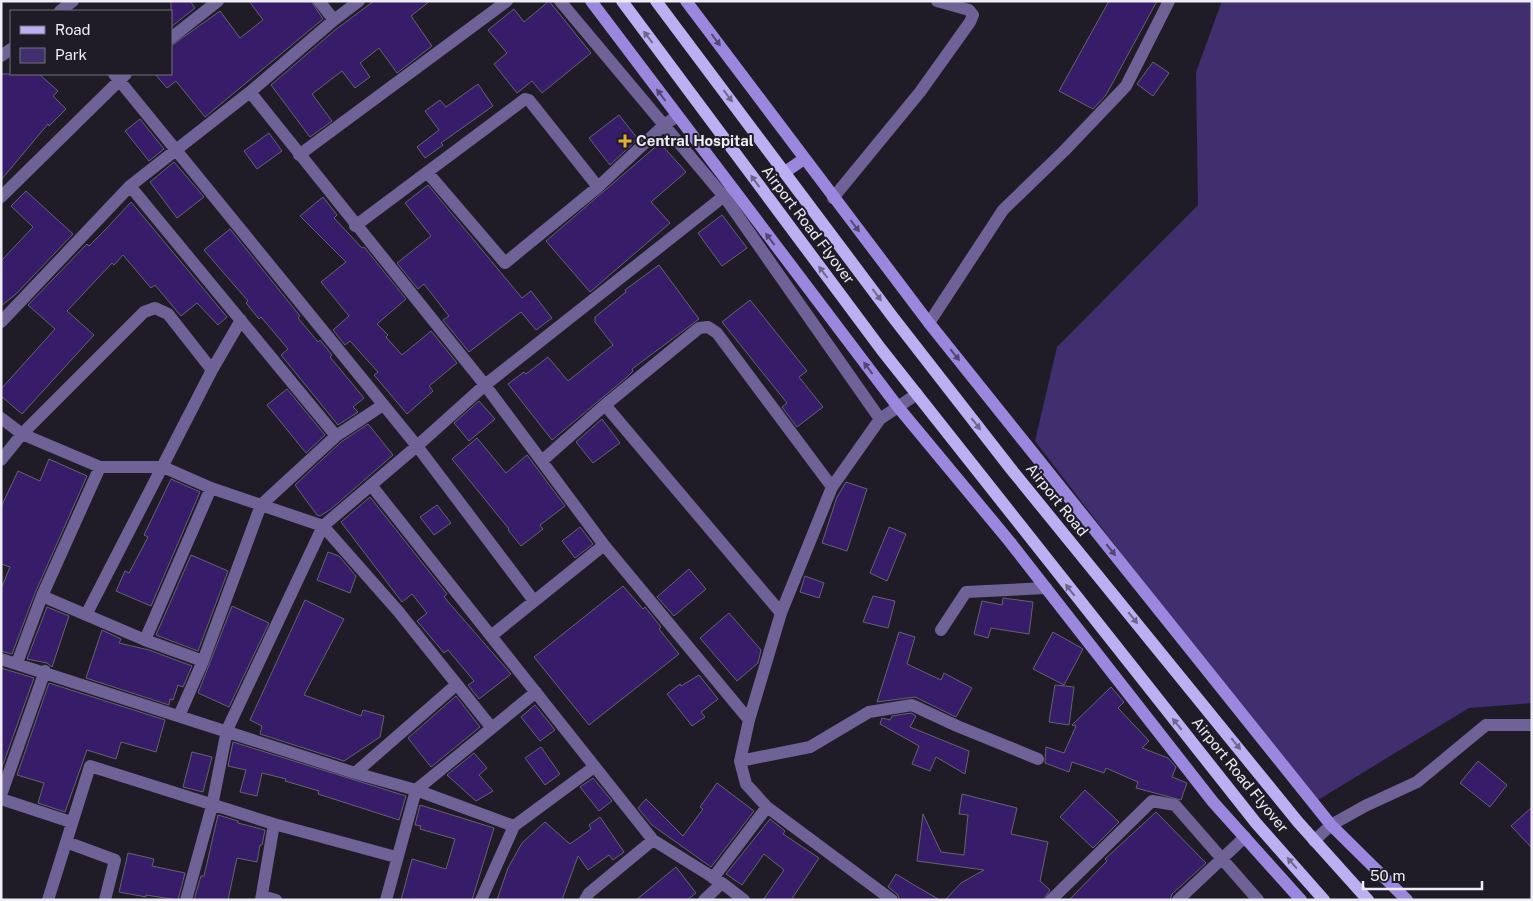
<svg xmlns="http://www.w3.org/2000/svg" width="1533" height="901" viewBox="0 0 1533 901" font-family="'Public Sans',sans-serif">
<style>
.green{fill:#402e6e}
.building{fill:#371c69;stroke:#656270}
.lines{fill:none;stroke-linecap:round;stroke-linejoin:round}
.street{stroke:#6e6297;stroke-width:12}
.secondary{stroke:#9c87de;stroke-width:12}
.primary{stroke:#bcaff2;stroke-width:12}
.oneway{fill:#6e668d}
.oneway2{fill:#514771}
.poi-dot{fill:#e3ae35;stroke:#1f1c28;stroke-width:2}
.labels{text-anchor:middle;stroke-width:4;stroke-linejoin:round;paint-order:stroke}
.poi-label{font-size:15px;font-weight:bold;fill:#eeedf5;stroke:#1f1c28;text-anchor:start}
.street-label{font-size:15px;fill:#eeedf5;stroke:#1f1c28}
</style>
<rect width="100%" height="100%" fill="#1f1c28"/>
<path class="green" d="M1222,1H1532V703L1469,708L1313,803L1035,441L1057,347L1198,205L1196,72Z"/>
<path class="building" d="M171,1H190L195,8L171,27Z
M249,1H311L323,19L205,117L176,81L167,88L155,74H171V46L220,11L240,38L263,20Z
M374,1H430L411,16L432,46L397,73L379,48L360,63L370,77L355,88L342,71L312,94L332,121L310,137L271,85L335,30Z
M549,1L591,53L542,93L532,81L517,93L494,64L507,53L488,30L514,9L524,22Z
M1109,1H1157L1106,95L1093,109L1059,91Z
M1153,62L1169,73L1153,96L1137,84Z
M1,74H39L58,91L53,96L66,109L49,126L48,124L1,180Z
M478,84L493,106L441,143L443,145L425,158L417,147L439,130L425,111L440,100L446,107Z
M619,115L638,139L610,165L589,138Z
M140,119L164,149L149,161L125,131Z
M269,133L282,151L257,169L244,151Z
M660,143L686,172L651,202L670,223L590,292L546,241Z
M174,162L204,197L177,218L150,182Z
M428,185L522,298L531,291L552,318L536,330L521,312L469,352L443,320L449,316L424,284L418,289L397,263L431,236L405,203Z
M26,191L73,234L16,294L1,306V261L33,227L11,206Z
M323,197L337,215L334,218L362,248L364,247L406,299L377,324L388,335L386,337L402,355L431,331L457,363L429,386L433,391L407,414L374,375L378,372L350,341L345,345L333,330L349,316L321,282L346,262L300,216Z
M131,202L227,317L218,325L197,303L181,316L155,285L151,288L123,255L114,265L112,263L67,311L94,335L22,414L1,396V389L55,329L28,305L85,246L87,244L89,246L106,229Z
M722,215L747,248L722,266L698,233Z
M230,229L300,316L298,318L318,342L320,340L332,355L330,357L364,398L353,407L358,412L338,425L281,355L288,349L261,317L259,319L246,303L248,301L204,250Z
M659,265L699,319L632,369L633,371L627,377L552,440L508,384L524,372L526,374L548,357L568,381L613,345L595,322V317L626,292L625,290Z
M750,300L807,371L799,377L823,407L797,427L782,407L787,403L722,322Z
M287,389L325,435L306,453L267,405Z
M479,401L495,419L469,441L454,423Z
M602,419L620,443L593,463L576,442Z
M368,424L393,455L331,509L320,516L317,515L295,485L341,442Z
M477,438L506,473L527,455L565,506L540,525L543,529L521,546L508,530L509,529L452,459Z
M49,459L87,476L35,593L12,654L1,651V589L10,567L1,564V507L18,471L40,481Z
M171,479L200,492L151,606L116,591L125,571L129,573L148,537L144,535Z
M846,482L867,489L847,551L822,543L837,497Z
M370,497L447,594L444,597L511,674L479,699L468,685L474,681L448,650L444,653L417,621L427,613L412,594L402,602L341,522Z
M437,505L451,523L434,535L420,517Z
M580,527L593,544L575,558L562,541Z
M889,527L906,534L887,581L870,573Z
M328,552L339,556L356,576L350,593L317,580Z
M191,555L228,571L198,651L156,635Z
M689,569L706,589L674,616L657,597Z
M805,576L824,583L819,598L800,592Z
M623,586L643,609L645,607L661,627L659,629L679,654L589,725L534,657Z
M873,596L895,601L888,628L863,622Z
M1003,598L1033,602L1029,634L991,628L988,638L974,634L982,601L1002,605Z
M305,600L344,619L304,695L361,716L363,710L384,716L380,737L344,761L260,734L262,726L250,720Z
M232,606L269,623L229,707L198,693Z
M47,607L69,616L52,667L47,663L27,659Z
M729,613L761,650L758,663L737,681L700,638Z
M102,630L121,639L119,643L149,650L192,666L183,687L178,685L173,700L170,699L169,705L86,678Z
M899,632L915,637L907,664L941,680L944,673L972,688L956,717L915,697L877,702Z
M1053,632L1083,649L1064,685L1033,669Z
M1,668L34,678L1,770Z
M699,675L718,699L701,712L705,717L692,726L667,694L680,684L681,686Z
M49,683L165,720L156,752L121,742L116,759L87,750L65,812L38,803L44,783L17,775Z
M1055,685L1074,687L1069,725L1049,722Z
M1111,687L1124,702L1118,708L1149,741L1142,748L1168,758L1176,767L1172,777L1187,783L1181,800L1136,788L1138,782L1106,768L1104,773L1072,762L1069,772L1045,763L1046,747L1064,753L1076,726L1072,725Z
M456,696L480,727L431,767L408,738Z
M535,705L555,730L540,741L521,717Z
M911,713L916,716L910,727L969,751L965,774L936,757L930,771L912,764L919,746L880,724L882,718L890,720L892,716Z
M233,742L406,796L399,820L318,794L319,791L285,781L286,779L262,773L257,796L240,792L246,770L228,766Z
M541,747L560,774L545,785L525,758Z
M192,752L212,757L203,792L183,787Z
M474,753L487,768L479,775L493,791L476,801L447,775Z
M1478,761L1507,785L1490,807L1460,783Z
M593,778L612,801L599,811L580,787Z
M717,783L754,811L711,867L652,825L638,808L646,799L683,836L703,809L700,807Z
M1085,790L1119,822L1093,848L1060,817Z
M962,794L1017,808L1011,834L1048,842L1040,881L1050,890L1043,900H945L961,883L984,870L917,861L923,814L941,852L964,855L968,815L959,814Z
M420,805L494,828L472,900H401L412,859L446,869L455,839L420,829L421,826L415,825Z
M1532,807V848L1511,826Z
M1156,812L1206,863L1172,894L1170,900H1069L1107,861L1105,859Z
M218,815L238,821V823L265,830L262,845H260L257,862L237,858L228,900H194L201,876H204Z
M600,817L624,852L613,860L609,855L588,870L578,856L562,900H497L508,868L522,843L545,822L570,844L591,829L589,825Z
M770,819L785,831L783,834L819,858L791,900H763L784,870L764,854L742,885L726,874Z
M128,853L154,859L152,866L185,873L178,900L146,895V897L119,892Z
M676,867L696,893L687,900H636Z
M896,874L914,885L940,900H900L897,894L888,887Z"/>
<g class="lines">
<path class="street" d="M319,1L334,20
M560,1L726,199L880,419
M60,11L73,1
M171,38L218,1
M1,56L11,49
M114,74L417,446L534,601
M250,92L485,385L604,545L749,720
M299,155L507,1
M427,172L505,263L598,187L664,125L677,116
M130,186L336,436
M1,197L126,74
M833,198L920,92L970,22L973,15L969,10L937,1
M355,226L525,99L529,100L598,187
M1,322L130,186L250,92L334,20L359,1
M929,323L1003,210L1064,151L1126,86L1169,1
M605,405L781,613
M1,418L22,434L100,467H163L211,488L323,526L398,611L491,727
M1,460L22,434L144,312L155,308L168,314L212,370
M543,460L605,405L699,328L708,327L717,333L832,487
M371,485L653,840L722,883L744,900
M42,596L145,640L203,661
M86,615L212,370L241,320
M941,630L966,592L1046,588
M491,636L604,545
M145,640L211,488
M1,659L355,773L416,790L514,826
M17,663L42,596L100,467
M179,716L203,661L261,505L336,436L383,405
M740,761L810,747L869,712L912,705L957,726L1038,759
M355,773L456,685
M1,795L45,671
M1,799L71,822
M1314,841L1331,825L1365,806L1417,782L1486,725H1532
M66,842L115,860L105,900
M713,878L767,807
M262,896L276,900
M48,900L90,766L274,824L396,857
M186,900L212,806L227,730L323,526L417,446L485,385L733,189
M261,900L274,824
M386,900L416,790L536,692
M481,900L514,826L594,767
M585,900L589,893L653,840
M704,900L722,883
M892,900L767,807L746,784L740,761L749,720L781,613L832,487L880,419L917,394
M1051,900L1152,801L1175,805L1258,900
M1178,900L1245,837"/>
<path class="secondary" d="M591,1L898,407L1010,542L1213,802L1301,900
M686,1L929,323L1331,825L1407,900
M785,172L804,159"/>
<path class="primary" d="M622,1L881,349L1256,823L1324,900
M656,1L892,316L1011,469L1298,822L1368,900"/>
</g>
<defs><path id="oneway-solid" d="M-6-.8H1V-3.2L6.5 0L1 3.2V.8H-6Z" transform="scale(1.25)"/></defs>
<g class="oneway">
<use href="#oneway-solid" transform="translate(648 37) rotate(-127)"/>
<use href="#oneway-solid" transform="translate(728 96) rotate(53)"/>
<use href="#oneway-solid" transform="translate(755 181) rotate(-126)"/>
<use href="#oneway-solid" transform="translate(823 272) rotate(-127)"/>
<use href="#oneway-solid" transform="translate(877 295) rotate(53)"/>
<use href="#oneway-solid" transform="translate(976 424) rotate(52)"/>
<use href="#oneway-solid" transform="translate(1070 590) rotate(-128)"/>
<use href="#oneway-solid" transform="translate(1133 618) rotate(51)"/>
<use href="#oneway-solid" transform="translate(1177 724) rotate(-129)"/>
<use href="#oneway-solid" transform="translate(1236 744) rotate(51)"/>
<use href="#oneway-solid" transform="translate(1292 863) rotate(-131)"/>
</g>
<g class="oneway2">
<use href="#oneway-solid" transform="translate(716 40) rotate(53)"/>
<use href="#oneway-solid" transform="translate(661 95) rotate(-127)"/>
<use href="#oneway-solid" transform="translate(855 226) rotate(53)"/>
<use href="#oneway-solid" transform="translate(770 239) rotate(-127)"/>
<use href="#oneway-solid" transform="translate(955 355) rotate(51)"/>
<use href="#oneway-solid" transform="translate(868 368) rotate(-127)"/>
<use href="#oneway-solid" transform="translate(1111 550) rotate(51)"/>
</g>
<path class="poi-dot" d="M622.5 133.5h5v5h5v5h-5v5h-5v-5h-5v-5h5z"/>
<g class="labels">
<g class="poi-label">
<text x="636" y="146">Central Hospital</text>
</g>
<g class="street-label">
<text transform="translate(808 225) rotate(53)" y="5">Airport Road Flyover</text>
<text transform="translate(1057 500) rotate(51)" y="5">Airport Road</text>
<text transform="translate(1240 775) rotate(51)" y="5">Airport Road Flyover</text>
</g>
</g>
<rect width="1533" height="901" fill="none" stroke="#eeedf5" stroke-width="5"/>
<rect x="10" y="10" width="162" height="65" fill="#1f1c28" stroke="#72707a"/>
<rect x="20" y="26" width="25" height="8" fill="#bcaff2" stroke="#72707a"/>
<text x="55" y="35" font-size="15" fill="#eeedf5">Road</text>
<rect x="20" y="48" width="25" height="15" fill="#402e6e" stroke="#72707a"/>
<text x="55" y="60" font-size="15" fill="#eeedf5">Park</text>
<path d="M1363 881v8h119v-8" fill="none" stroke="#eeedf5" stroke-width="2.5"/>
<text x="1370" y="881" font-size="15" fill="#eeedf5" stroke="#1f1c28" stroke-width="4" paint-order="stroke">50 m</text>
</svg>
